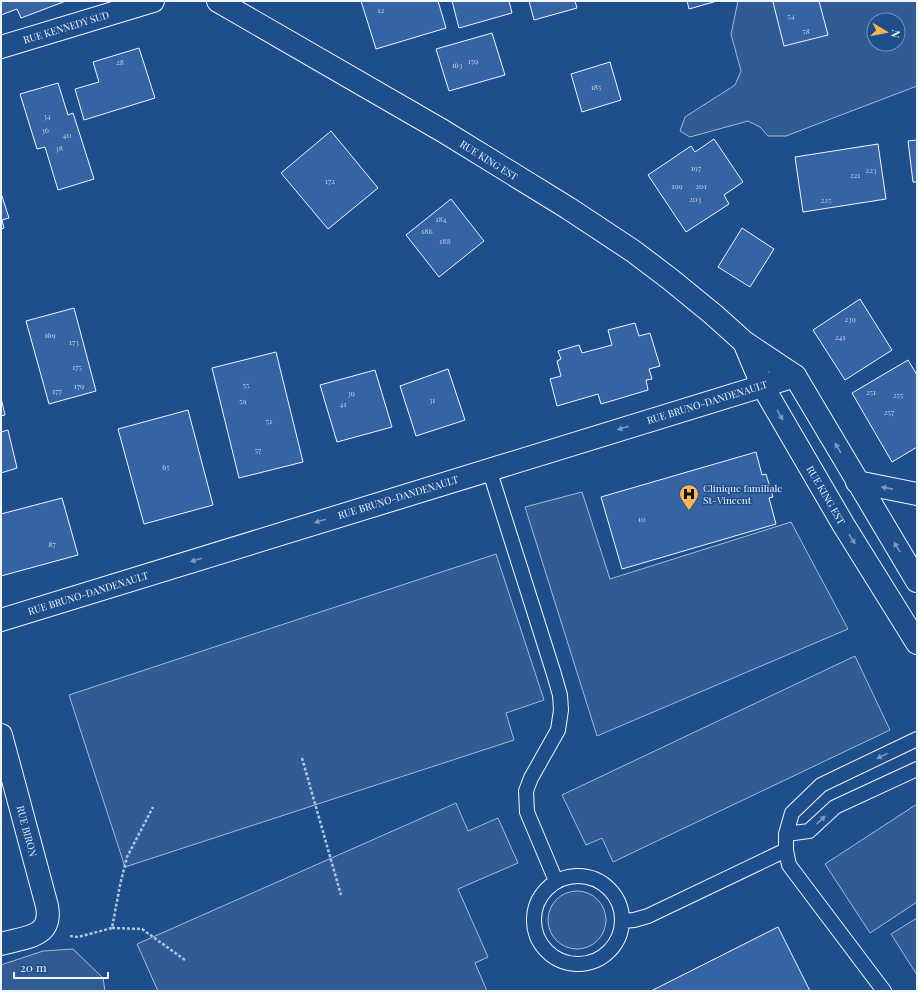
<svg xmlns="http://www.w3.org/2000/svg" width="918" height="992" viewBox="0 0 918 992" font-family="'Playfair Display',serif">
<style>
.built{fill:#305b95;stroke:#a8bbd7;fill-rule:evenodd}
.building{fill:#3563a3;stroke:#f2f6ff}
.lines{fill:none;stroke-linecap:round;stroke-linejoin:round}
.service-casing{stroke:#f2f6ff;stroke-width:16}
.minor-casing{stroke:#f2f6ff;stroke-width:24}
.primary-casing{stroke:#f2f6ff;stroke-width:24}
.path{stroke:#b3c4dc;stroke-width:2.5;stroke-dasharray:3 2;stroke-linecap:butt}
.service{stroke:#1f4e8c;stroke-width:14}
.minor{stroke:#1f4e8c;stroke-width:22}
.primary{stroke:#1f4e8c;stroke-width:22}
.oneway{fill:#7e9ac0}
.labels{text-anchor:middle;stroke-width:3;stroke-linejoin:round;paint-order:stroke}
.number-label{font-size:8px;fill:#c3d1e8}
.street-label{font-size:10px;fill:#f2f6ff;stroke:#1f4e8c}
.poi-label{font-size:10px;fill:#f2f6ff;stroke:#1f4e8c;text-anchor:start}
</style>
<rect width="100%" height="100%" fill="#1f4e8c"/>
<path class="built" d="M738,1H917V86L786,136H768L760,127L748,121L690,137L680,131L685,117L735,85L741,71L731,34ZM874,20H898V44H874Z
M582,492L610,579L791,522L848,629L597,736L525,507Z
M496,554L544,700L506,713L514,740L125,867L69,695Z
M855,656L890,730L613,862L602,838L586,845L562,795Z
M456,803L468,831L498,818L518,863L458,889L488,957L475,963L487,991H158L137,944Z
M917,804V902L870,933L825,864Z
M548 920a29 29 0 1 1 58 0a29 29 0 1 1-58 0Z
M917,918V975L891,934Z
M73,949L103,978L105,991H1V965L43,951Z"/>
<path class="building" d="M1,1H66L21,18L17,9L1,15Z
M361,1H438L446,28L376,49Z
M452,1H509L512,13L459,28Z
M529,1H575L577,8L534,20Z
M687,1H717L689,9Z
M775,1H819L828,35L784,46L773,2Z
M492,33L505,75L449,91L436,49Z
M139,48L155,98L84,120L75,89L99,82L93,62Z
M610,62L621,100L582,112L571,74Z
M58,83L68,115L73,113L94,179L58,190L45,147L37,149L20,94Z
M331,131L378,188L328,229L281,173Z
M714,139L743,182L724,195L729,204L686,232L648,175L691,146L695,152Z
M917,140V182H913L908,141Z
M878,144L886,199L803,212L795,157Z
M1,193L9,218L2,220L4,228L1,229Z
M451,199L484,241L439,277L406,235Z
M742,228L774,249L750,287L718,267Z
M860,299L892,350L845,380L813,330Z
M74,308L96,391L49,404L26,321Z
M635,323L639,336L650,333L660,366L649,369L652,379L646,380L648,390L601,404L598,394L557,406L550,379L561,376L557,361L561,359L558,351L579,345L582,353L612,345L608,330Z
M276,352L303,462L239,478L212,368Z
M908,360L917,375V447L892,462L852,393Z
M448,369L465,420L416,436L400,386Z
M375,370L392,427L337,442L320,385Z
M1,398L5,415L1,416Z
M188,410L213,505L144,524L118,429Z
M8,430L17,468L1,473V432Z
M756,452L762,475L766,474L773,497L769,498L776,524L622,569L601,497Z
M62,498L78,555L1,576V514Z
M778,927L810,991H651Z"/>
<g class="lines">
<g class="service-casing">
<path id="service" d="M489,469L553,671L560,695L561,710L558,730L531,778L526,791L527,812L556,881
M786,834L809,831L835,807L917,769
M534 920a44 44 0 1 1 88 0a44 44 0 1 1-88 0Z
M622,921L634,920L648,916L786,850
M884,991L789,865L786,850V834L792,813L821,785L917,739"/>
</g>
<g class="minor-casing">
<path id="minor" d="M1,47L153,1
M857,482L917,494
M1,620L795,376
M1,735L47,906C53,938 25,937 1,944"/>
</g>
<g class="primary-casing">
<path id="primary" d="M218,1L443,131L568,208L633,251L670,279L714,315L744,342L795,376L917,581
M744,342L762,385L843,524L917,643"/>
</g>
<path class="path" d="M302,758L341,895
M112,928L142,929L185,960
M70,936L78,937L112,928L120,885L127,857L153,807"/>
<use href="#service" class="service"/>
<use href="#minor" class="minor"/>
<use href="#primary" class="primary"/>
</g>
<defs><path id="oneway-solid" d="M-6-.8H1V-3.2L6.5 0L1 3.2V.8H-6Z"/></defs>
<g class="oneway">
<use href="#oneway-solid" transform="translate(780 415) rotate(60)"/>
<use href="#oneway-solid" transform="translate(623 428) rotate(163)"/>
<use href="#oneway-solid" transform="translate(838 448) rotate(-121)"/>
<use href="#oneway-solid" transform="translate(887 488) rotate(-169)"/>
<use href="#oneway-solid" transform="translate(320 521) rotate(163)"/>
<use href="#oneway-solid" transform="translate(852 539) rotate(58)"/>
<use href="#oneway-solid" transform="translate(897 547) rotate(-121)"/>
<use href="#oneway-solid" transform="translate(196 560) rotate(163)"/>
<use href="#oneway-solid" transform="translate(882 756) rotate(154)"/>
<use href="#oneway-solid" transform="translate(821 820) rotate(-43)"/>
</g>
<defs>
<g id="hospital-pin" transform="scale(1)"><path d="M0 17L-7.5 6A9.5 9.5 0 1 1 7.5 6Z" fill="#ffb74d" stroke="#1f4e8c"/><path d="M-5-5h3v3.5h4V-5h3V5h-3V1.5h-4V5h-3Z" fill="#111"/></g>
</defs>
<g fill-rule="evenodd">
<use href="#hospital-pin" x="689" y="494"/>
</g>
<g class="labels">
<g class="number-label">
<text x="381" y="13">12</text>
<text x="791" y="19">54</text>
<text x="806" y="34">58</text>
<text x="473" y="64">159</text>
<text x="120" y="65">28</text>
<text x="457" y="68">163</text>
<text x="596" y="90">185</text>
<text x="47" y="119">34</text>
<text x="45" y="133">36</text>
<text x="67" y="138">40</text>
<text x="59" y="151">38</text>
<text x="696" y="171">197</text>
<text x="871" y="173">223</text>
<text x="855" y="178">221</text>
<text x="330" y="184">172</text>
<text x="677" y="189">199</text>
<text x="701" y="189">201</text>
<text x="695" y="202">203</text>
<text x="826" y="203">225</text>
<text x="441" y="222">184</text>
<text x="427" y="234">186</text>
<text x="445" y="244">188</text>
<text x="850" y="322">239</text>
<text x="50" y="338">169</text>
<text x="840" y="340">241</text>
<text x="74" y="345">173</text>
<text x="77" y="370">175</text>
<text x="246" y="388">55</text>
<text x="79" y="389">179</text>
<text x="57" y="394">177</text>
<text x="871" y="395">251</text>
<text x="351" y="396">39</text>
<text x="898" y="398">255</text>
<text x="432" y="403">31</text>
<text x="243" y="404">59</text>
<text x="343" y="407">41</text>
<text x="889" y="415">257</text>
<text x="269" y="424">51</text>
<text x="258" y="453">57</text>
<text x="166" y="470">65</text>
<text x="642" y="522">10</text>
<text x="52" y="547">87</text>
</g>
<g class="street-label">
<text transform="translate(66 27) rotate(-17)" y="4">RUE KENNEDY SUD</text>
<text transform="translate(489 160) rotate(32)" y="4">RUE KING EST</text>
<text transform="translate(707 402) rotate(-17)" y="4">RUE BRUNO-DANDENAULT</text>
<text transform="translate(826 495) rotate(60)" y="4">RUE KING EST</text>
<text transform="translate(398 497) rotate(-17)" y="4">RUE BRUNO-DANDENAULT</text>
<text transform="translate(88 593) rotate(-17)" y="4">RUE BRUNO-DANDENAULT</text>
<text transform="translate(27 831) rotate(75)" y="4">RUE BIRON</text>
</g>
<g class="poi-label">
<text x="703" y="492">Clinique familiale<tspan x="703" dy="12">St-Vincent</tspan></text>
</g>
</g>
<rect width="918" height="992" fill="none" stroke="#f2f6ff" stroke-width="4"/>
<g transform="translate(886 32) rotate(100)"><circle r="19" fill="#1f4e8c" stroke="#7391ba"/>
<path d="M0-3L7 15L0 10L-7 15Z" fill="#ffb74d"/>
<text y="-6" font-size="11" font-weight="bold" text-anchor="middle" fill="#f2f6ff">N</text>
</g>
<path d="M14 972v6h94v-6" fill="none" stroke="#f2f6ff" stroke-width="2"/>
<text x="20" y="972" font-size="12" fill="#f2f6ff" stroke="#1f4e8c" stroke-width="3" paint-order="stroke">20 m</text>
</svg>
